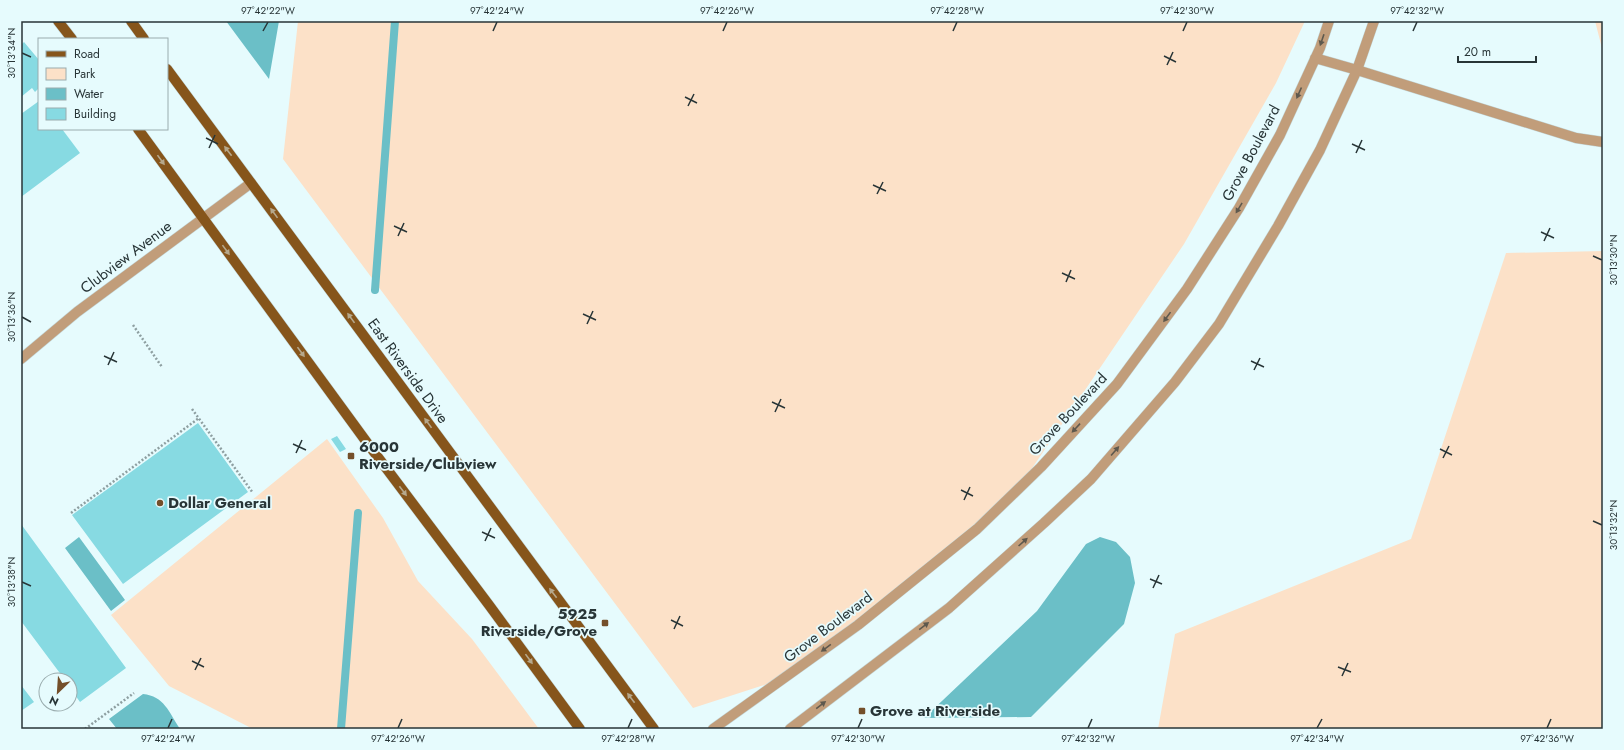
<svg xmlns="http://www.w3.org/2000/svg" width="1624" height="750" viewBox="0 0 1624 750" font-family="Jost,sans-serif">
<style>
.green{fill:#fce1c8}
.water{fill:#6bbfc7}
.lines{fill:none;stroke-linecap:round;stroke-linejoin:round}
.stream{stroke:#6bbfc7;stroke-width:8}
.building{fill:#87dae2}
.service-casing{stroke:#c4d7d9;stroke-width:11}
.minor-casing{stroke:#c4d7d9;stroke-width:11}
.tertiary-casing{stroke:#c4d7d9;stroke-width:11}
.primary-casing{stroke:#c4d7d9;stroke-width:11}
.path{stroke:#8e9fa1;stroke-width:2.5;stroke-dasharray:2 2;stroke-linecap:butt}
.service{stroke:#c19d7a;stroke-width:10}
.minor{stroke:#c19d7a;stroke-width:10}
.tertiary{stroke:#c19d7a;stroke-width:10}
.primary{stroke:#86551b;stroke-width:10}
.oneway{fill:#5e594e}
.oneway2{fill:#b6a88c}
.ticks{fill:none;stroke:#283537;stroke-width:1.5}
.poi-dot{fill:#744f2a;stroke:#e6fbfd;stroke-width:1.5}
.labels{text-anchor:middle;stroke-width:3.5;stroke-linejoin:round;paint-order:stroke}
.street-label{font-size:15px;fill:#283537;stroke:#e6fbfd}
.poi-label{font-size:15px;font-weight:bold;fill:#283537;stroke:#e6fbfd;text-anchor:start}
.neatline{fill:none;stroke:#283537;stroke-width:1.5}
.ticks-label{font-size:10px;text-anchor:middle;fill:#283537}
</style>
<rect width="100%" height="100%" fill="#e6fbfd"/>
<path class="green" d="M298,21H1305L1276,83L1184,244L1018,489L783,679L693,708L283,159Z
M1595,21H1603V52Z
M1603,251V729H1158L1175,634L1411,539L1506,253Z
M327,439L383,518L418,581L472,639L539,729H253L169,686L111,615Z"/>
<path class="water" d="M226,21H279L269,79Z
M79,537L125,600L111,611L65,548Z
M1100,537L1116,542L1130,557L1135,583L1124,624L1031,717L924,718L1037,611L1086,544Z
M143,694C164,696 169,712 180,729H117L109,719Z"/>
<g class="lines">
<path class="stream" d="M375,290L395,21
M341,729L358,513"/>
</g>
<path class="building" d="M24,42L39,60V88L35,92L32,88L21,97V45Z
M39,101V129H62L80,153L21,197V114Z
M198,423L248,492L123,584L72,515Z
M337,436L346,449L340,452L331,439Z
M21,524L126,668L80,702L70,688V680H65L21,621Z
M21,685L34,702L21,711Z"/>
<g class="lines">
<g class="service-casing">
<path id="service" d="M1357,70L1576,138L1603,142"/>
</g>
<g class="minor-casing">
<path id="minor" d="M21,359L77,312L251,183"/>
</g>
<g class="tertiary-casing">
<path id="tertiary" d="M1315,58L1357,70
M713,729L858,625L977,529L1041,467L1117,384L1187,289L1239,208L1280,135L1320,48L1329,21
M790,729L949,608L1044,523L1091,479L1175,382L1219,324L1278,226L1320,150L1357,70L1374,21"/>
</g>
<g class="primary-casing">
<path id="primary" d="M58,21L72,39
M131,21L144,39
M167,69L654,729
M138,129L368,444L489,605L580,729"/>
</g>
<path class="path" d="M133,325L162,367
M192,409L253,493
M71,513L199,418
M85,729L134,693"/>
<use href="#service" class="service"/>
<use href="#minor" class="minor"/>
<use href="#tertiary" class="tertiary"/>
<use href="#primary" class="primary"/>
</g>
<defs><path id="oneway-solid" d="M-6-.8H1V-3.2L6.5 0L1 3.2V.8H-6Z"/></defs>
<g class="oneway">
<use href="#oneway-solid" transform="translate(1322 40) rotate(109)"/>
<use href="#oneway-solid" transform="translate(1299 93) rotate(114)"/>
<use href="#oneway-solid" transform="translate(1239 208) rotate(121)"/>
<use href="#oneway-solid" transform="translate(1167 317) rotate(126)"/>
<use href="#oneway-solid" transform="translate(1076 428) rotate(133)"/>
<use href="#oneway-solid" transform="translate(1115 451) rotate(-49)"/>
<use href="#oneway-solid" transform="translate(1023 542) rotate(-42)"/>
<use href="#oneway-solid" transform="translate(924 626) rotate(-37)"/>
<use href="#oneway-solid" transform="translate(826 648) rotate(144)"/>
<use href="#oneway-solid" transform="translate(821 705) rotate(-37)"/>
</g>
<g class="oneway2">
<use href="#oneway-solid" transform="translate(228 151) rotate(-127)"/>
<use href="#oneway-solid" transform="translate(161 160) rotate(54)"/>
<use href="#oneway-solid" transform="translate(274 213) rotate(-126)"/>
<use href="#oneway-solid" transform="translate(226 250) rotate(54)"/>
<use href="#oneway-solid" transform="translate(351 318) rotate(-126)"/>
<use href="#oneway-solid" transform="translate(301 352) rotate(54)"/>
<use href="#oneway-solid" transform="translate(428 423) rotate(-126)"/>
<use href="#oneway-solid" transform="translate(403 491) rotate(53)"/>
<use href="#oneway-solid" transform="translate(553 593) rotate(-127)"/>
<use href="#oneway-solid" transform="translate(529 659) rotate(54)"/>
<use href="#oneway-solid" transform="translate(631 698) rotate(-127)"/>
</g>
<path class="ticks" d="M263,31L268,22M493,31L497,22M723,31L727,22M953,31L957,22M1183,31L1187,22M1413,31L1417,22M22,53L31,57M1164,56L1176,62M1167,65L1173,52M685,97L697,103M688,106L694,94M206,138L218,144M1352,144L1365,150M209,148L215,135M1356,153L1362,140M873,185L886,191M877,194L883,182M394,226L407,232M1541,232L1554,238M398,236L404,223M1544,241L1550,228M1593,256L1602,260M1062,273L1075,279M1066,282L1071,270M583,314L596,320M22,317L31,322M587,324L593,311M104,356L117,362M1251,361L1264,367M108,365L114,352M1254,370L1260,358M772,402L785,408M775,412L781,399M293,444L306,450M1440,449L1452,455M296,453L302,440M1443,458L1449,446M961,490L973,496M964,500L970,487M1593,521L1602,525M482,532L495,538M485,541L491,528M1150,579L1162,584M22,582L31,586M1153,588L1159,575M671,620L683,626M674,629L680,616M192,661L204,667M1338,667L1351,672M195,670L201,658M1342,676L1348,663M168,728L172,719M398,728L402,719M628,728L632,719M858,728L862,719M1088,728L1092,719M1317,728L1322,719M1547,728L1551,719"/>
<g class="poi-dot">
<rect x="347" y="452" width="8" height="8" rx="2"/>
<circle cx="160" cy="503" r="4"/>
<rect x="601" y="619" width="8" height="8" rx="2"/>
<rect x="858" y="707" width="8" height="8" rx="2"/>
</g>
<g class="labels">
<g class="street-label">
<text transform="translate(1251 153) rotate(-62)" y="5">Grove Boulevard</text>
<text transform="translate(126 257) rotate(-37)" y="5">Clubview Avenue</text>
<text transform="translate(408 371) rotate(54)" y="5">East Riverside Drive</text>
<text transform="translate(1068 414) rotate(-47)" y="5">Grove Boulevard</text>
<text transform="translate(828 627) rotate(-37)" y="5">Grove Boulevard</text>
</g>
<g class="poi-label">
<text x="359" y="452">6000<tspan x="359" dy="17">Riverside/Clubview</tspan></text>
<text x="168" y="508">Dollar General</text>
<text x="597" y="619" text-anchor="end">5925<tspan x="597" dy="17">Riverside/Grove</tspan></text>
<text x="870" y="716">Grove at Riverside</text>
</g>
</g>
<rect width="1624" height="750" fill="none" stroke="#e6fbfd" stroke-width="44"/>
<rect x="38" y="38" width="130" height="92" fill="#e6fbfd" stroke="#9aacae"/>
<rect x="46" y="51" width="20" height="6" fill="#86551b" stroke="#9aacae"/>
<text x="74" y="58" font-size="12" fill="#283537">Road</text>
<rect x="46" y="68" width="20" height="12" fill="#fce1c8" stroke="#9aacae"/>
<text x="74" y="78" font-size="12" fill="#283537">Park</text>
<rect x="46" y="88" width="20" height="12" fill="#6bbfc7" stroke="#9aacae"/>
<text x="74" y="98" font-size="12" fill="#283537">Water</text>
<rect x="46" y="108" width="20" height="12" fill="#87dae2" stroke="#9aacae"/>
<text x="74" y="118" font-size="12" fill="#283537">Building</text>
<g transform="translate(58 692) rotate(205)"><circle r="19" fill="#e6fbfd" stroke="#9aacae"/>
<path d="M0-3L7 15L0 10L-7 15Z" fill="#744f2a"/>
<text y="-6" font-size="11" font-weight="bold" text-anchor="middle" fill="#283537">N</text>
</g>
<path d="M1458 56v6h78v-6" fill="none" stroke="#283537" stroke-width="2"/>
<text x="1464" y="56" font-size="12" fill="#283537" stroke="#e6fbfd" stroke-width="3" paint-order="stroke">20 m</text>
<rect x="22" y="22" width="1580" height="706" class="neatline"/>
<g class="ticks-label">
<text x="268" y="14">97°42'22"W</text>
<text x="497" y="14">97°42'24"W</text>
<text x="727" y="14">97°42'26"W</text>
<text x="957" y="14">97°42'28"W</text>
<text x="1187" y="14">97°42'30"W</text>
<text x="1417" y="14">97°42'32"W</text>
<text transform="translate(11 53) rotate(-90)" y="4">30°13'34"N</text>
<text transform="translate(1613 260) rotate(-90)" y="4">30°13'30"N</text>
<text transform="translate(11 317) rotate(-90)" y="4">30°13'36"N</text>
<text transform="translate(1613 525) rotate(-90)" y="4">30°13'32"N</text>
<text transform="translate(11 582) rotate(-90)" y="4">30°13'38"N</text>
<text x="168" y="742">97°42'24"W</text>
<text x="398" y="742">97°42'26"W</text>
<text x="628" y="742">97°42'28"W</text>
<text x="858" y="742">97°42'30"W</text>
<text x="1088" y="742">97°42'32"W</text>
<text x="1317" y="742">97°42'34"W</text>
<text x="1547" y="742">97°42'36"W</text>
</g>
</svg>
